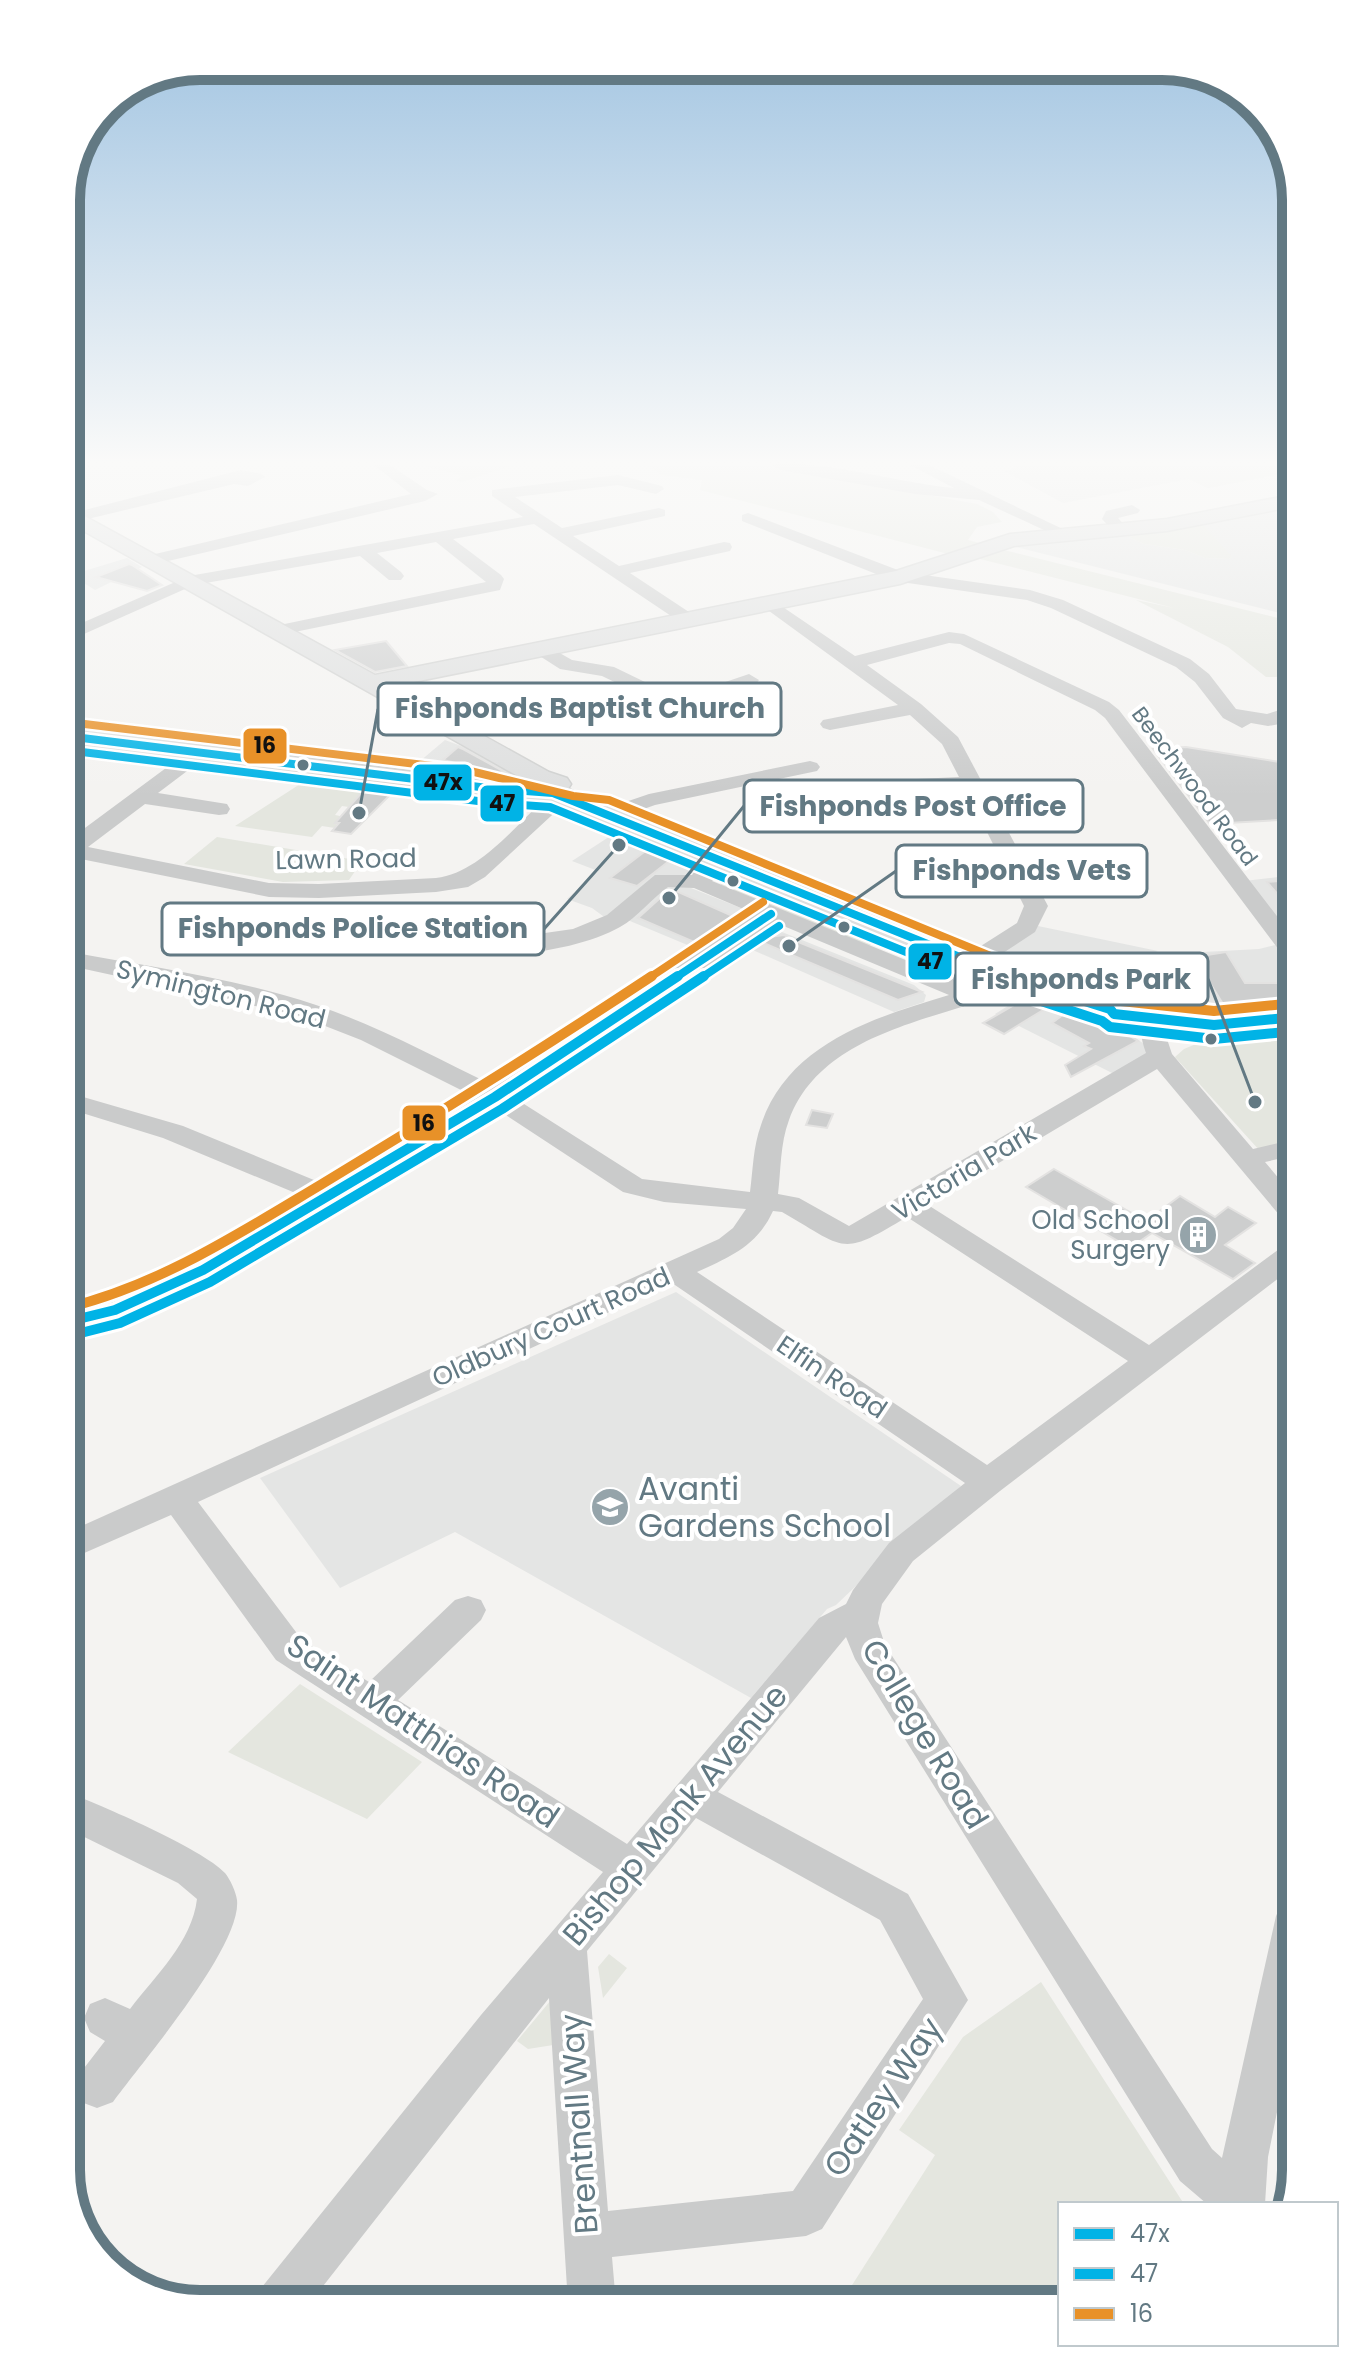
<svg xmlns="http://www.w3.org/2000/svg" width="1362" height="2370" viewBox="0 0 1362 2370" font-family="Poppins,sans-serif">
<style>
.built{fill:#e4e5e4}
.green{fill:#e4e6df}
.building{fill:#cdcece;stroke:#e3e2e1;stroke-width:2}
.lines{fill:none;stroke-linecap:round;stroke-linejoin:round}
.major-casing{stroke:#d0d1d0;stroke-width:3}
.minor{fill:#cacbcb;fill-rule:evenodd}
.major{fill:#dedfdf;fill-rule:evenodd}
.bus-1-far1-casing{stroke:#fff;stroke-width:13}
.bus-1-casing{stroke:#fff;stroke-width:16}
.bus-2-far1-casing{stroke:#fff;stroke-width:13}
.bus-2-casing{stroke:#fff;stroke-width:16}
.bus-3-far1-casing{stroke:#fff;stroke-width:13}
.bus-3-casing{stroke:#fff;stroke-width:16}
.bus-1-far1{stroke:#00b3e6;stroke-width:8}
.bus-1{stroke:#00b3e6;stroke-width:10}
.bus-2-far1{stroke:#00b3e6;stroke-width:8}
.bus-2{stroke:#00b3e6;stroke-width:10}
.bus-3-far1{stroke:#e89128;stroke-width:8}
.bus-3{stroke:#e89128;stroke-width:10}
.bus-dot{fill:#627983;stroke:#fff;stroke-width:3}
.labels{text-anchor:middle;stroke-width:8;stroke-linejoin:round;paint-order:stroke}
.far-street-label{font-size:22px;fill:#627983;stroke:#fff}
.street-label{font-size:26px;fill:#627983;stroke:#fff}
.poi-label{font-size:26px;fill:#627983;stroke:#fff;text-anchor:end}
.near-poi-label{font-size:32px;fill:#627983;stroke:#fff;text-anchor:start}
.near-street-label{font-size:32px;fill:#627983;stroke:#fff}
.rim{fill:none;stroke:#627983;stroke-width:10}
.leader{fill:none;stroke:#627983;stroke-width:3}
.callout-dot{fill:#627983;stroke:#fff;stroke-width:3}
.callout{fill:#fff;stroke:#627983;stroke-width:3}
.callout-label{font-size:28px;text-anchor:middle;font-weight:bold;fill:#627983}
.line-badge{stroke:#fff;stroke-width:3}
.pale-badge-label{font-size:22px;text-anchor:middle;font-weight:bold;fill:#111}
</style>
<rect width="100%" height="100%" fill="#f4f3f1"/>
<path class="built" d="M1011,465H1279L1295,471L1208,488L1189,479L1063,503L1004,471L1017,468Z
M1296,504V617L1008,545L1115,531L1144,544L1185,550L1205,558L1229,559L1231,557L1203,525Z
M127,558L142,567L95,590L71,575Z
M445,740L472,750L528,781L518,785L488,781L413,767Z
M618,831L701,864L681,884L746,910L748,919L697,949L630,921L607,919L592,908L567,899L598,871L572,861Z
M1296,875V1004L1215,1009L1153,1006L1130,1034L1144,1044L1150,1055L1116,1075L995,1014L1052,978L998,956L1038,926L1158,951L1147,955L1259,949L1288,942L1244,881Z
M782,932L914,985L926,995L924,1002L894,1012L746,947L769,933Z
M676,1292L961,1486L836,1605L827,1609L751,1698L455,1532L340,1588L260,1478Z"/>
<path class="green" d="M421,465H515L461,482L456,480L463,476Z
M646,465H765L977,504L993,512L1002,522L977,527L968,540L987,545L960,557L700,490L702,480L662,475Z
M1158,465H1279L1295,471L1208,488Z
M1266,511L1204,525L1232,557L1229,559L1205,558L1185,550L1144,544L1115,531Z
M996,548L1286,620L1296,618V677H1266L1228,647L1136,600L1174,608L972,557Z
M311,777L366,788L349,807L342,806L335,815L340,816L335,828L322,826L312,837L235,826Z
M217,837L362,861L349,880L283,882L184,864Z
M731,878L879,938L869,946L721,885L720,882Z
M1296,1038V1142L1260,1151L1175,1057L1184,1049L1196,1044Z
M300,1684L422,1762L367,1819L228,1752Z
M609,1954L627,1968L603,1998L598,1967Z
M1041,1982L1184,2204H1060V2304H840L935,2155L899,2130L963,2037Z
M551,2000L566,2043L528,2049L517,2041Z"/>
<path class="building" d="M129,564L132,565L162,585L147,591L96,577Z
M386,641L407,666L375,672L335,650Z
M458,747L463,749L503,771L491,779L457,773L460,771L449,768L456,763L443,760Z
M1186,747L1286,763L1296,777V819L1210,824L1153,749Z
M363,791L390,795L351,834L332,831L339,823H335Z
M648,849L673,858L637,886L610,878Z
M1290,880L1296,886V915L1267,882Z
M669,890H674L735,917L694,942L638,918Z
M784,935L791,939L922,992L898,1000L754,939Z
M1226,952L1245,983H1278L1290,998L1223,1004L1194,957Z
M1016,1004H1053L1004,1034L983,1023Z
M1068,1011L1123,1032L1138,1041L1071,1077L1065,1065L1091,1049L1084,1046L1089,1043L1052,1023Z
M812,1110L833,1114L827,1128L806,1125Z
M1054,1169L1146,1221L1180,1196L1215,1217L1228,1207L1256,1223L1225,1245L1255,1263L1233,1279L1152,1233L1130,1248L1026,1187Z"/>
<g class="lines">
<g class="major-casing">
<path id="major" d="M1296,494V506L1167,531L1014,546L900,584L394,686L549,772L567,778L571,784L568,789L999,963L1124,1005L1214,1015L1296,1007V1027L1214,1035L1103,1021L1099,1016L977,977L548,801L530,800L520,803L466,792L66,744V728L494,782L530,783L66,521V506L375,675L896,571L1010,534L1167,519Z"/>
</g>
<path class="minor" d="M374,465H390L427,490L438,494L425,501L151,565L143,560L151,555L411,494Z
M772,465C830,460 896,483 954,488L910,465H929L1071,533L1069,536H1057L979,500L915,494L780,470Z
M241,470L262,474L265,477L248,486L234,484L75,522L67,517L69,514Z
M618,475L662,486L664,489L656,494L618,485L515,497L562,528L659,508L665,510V516L573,536L619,566L724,542L730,543L732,547L730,551L630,573L695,616L698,620L695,624H683L534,524L453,539L501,575L504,579L500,590L275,636L266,631L275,626L486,582L436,542L377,553L401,572L404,576L401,580H389L360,556L194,585L66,642V630L189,576L523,517L492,496V490Z
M1132,505L1140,510L1138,513L1118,518L1127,528L1125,531H1113L1102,519L1106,511Z
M748,513L903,572L1030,590L1063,600L1190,659L1209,674L1236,709L1267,714L1286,708L1296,709V721L1268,726L1251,723L1242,728L1223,718L1195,682L1176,667L1051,608L1027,600L894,581L742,521V515Z
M771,599L855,656L949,632L964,634L1109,702L1119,710L1296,941V964L1288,962L1105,718L1095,710L960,644L949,643L867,665L921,704L958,737L1048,906L1035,932L980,968H962L959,963L962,958L1017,923L1024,906L966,790L853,794L843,788L853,782L959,777L942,744L910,715L830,730L823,728L820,724L823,720L898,705L765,608L762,604L765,600Z
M542,643L572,660L614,667L678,698L749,674L759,680L756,684L638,724L628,718L631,714L660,704L602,676L560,669L535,653L533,649L535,645Z
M539,691L549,697L546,701L457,733L450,735L440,729L443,725Z
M1290,734L1296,735V748L1283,744L1280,740Z
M200,746L210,752L207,756L158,793L227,804L230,809L227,814L219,815L145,804L88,847L269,883L319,884L436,878C479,873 514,827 545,799L553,798L564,804L485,877L468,887L436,892L319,898L269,897L66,856V842L193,748Z
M810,761L817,763L820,767L817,771L655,805L610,821L599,815L602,810L649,794Z
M723,855L734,862L712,881L967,985L989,988L992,993L989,998C917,1023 819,1039 789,1120C780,1144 781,1170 778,1194L799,1198L849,1226L1146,1053C1141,1039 1138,1027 1147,1014H1165L1169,1019L1166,1036L1172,1054L1253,1149L1296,1139V1155L1265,1162L1296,1199V1226L1286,1223L1157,1069L928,1205L1149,1345L1286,1244L1296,1242V1265L1000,1491L913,1561L882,1604L878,1623L885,1645L1212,2149L1222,2158L1276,1916L1282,1903L1296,1898V2017L1268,2157L1265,2204H1207L1180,2181L855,1659L846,1637L718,1792L908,1894L968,2000L822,2229L806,2236L612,2257L616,2304H568L549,1998L309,2304H255L262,2287L481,2015L603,1872L276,1660L171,1515L66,1561V1533L719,1239L733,1228L746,1209L664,1202L623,1192L495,1108L213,1277L126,1317L66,1332V1312C153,1291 229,1242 305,1197L163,1138L66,1108V1092L183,1126L326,1185L475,1097L361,1040L297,1015L66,965V951C149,967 236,978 316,1005C378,1026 435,1057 494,1086L755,914L694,888L668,887C651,899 638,917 620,927C574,953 481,963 430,950L426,945L430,940L503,939L573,929L607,915L655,875H692L696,869ZM774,922L949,995C876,1017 788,1043 761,1125C753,1147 753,1170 750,1192L642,1179L513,1097ZM773,1211L782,1212C848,1250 840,1257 907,1217L1128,1361L987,1465L697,1272C730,1257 757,1246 773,1211ZM672,1283L965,1483L889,1543L853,1590L846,1604L819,1618L627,1844L398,1700L481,1620L486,1610L481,1600L468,1596L455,1600L369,1682L302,1640L198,1502ZM696,1818L880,1920L923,1999L793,2191L608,2211L587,1951Z
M66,1792C99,1804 203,1849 225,1873C230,1879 236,1892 237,1900C242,1946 142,2062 113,2102L97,2108L81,2102L75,2087L81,2072L105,2041L90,2032L84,2018L90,2004L105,1998L130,2009C155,1976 192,1942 197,1899L178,1883L66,1828Z"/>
<use href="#major" class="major"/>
<g class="bus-1-far1-casing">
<path id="bus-1-far1" d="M66,736L496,789L553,793L1012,978
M675,978L771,914"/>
</g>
<g class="bus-1-casing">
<path id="bus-1" d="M1006,976L1110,1009L1114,1014L1214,1025L1296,1017
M66,1322L115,1310L203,1270L495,1097L678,976"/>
</g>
<g class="bus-2-far1-casing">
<path id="bus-2-far1" d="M66,750L494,803L550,807L970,978
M701,978L779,926"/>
</g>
<g class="bus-2-casing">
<path id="bus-2" d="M965,976L1102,1021L1110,1027L1214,1039L1296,1031
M69,1336L120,1323L210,1282L502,1109L704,976"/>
</g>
<g class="bus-3-far1-casing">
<path id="bus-3-far1" d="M68,722L466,770L573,796L609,800L993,957L1057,978
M649,978L763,902"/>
</g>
<g class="bus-3-casing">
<path id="bus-3" d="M1051,976L1121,1001L1214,1011L1295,1003
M66,1308C160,1285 240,1233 322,1184C435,1116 543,1048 652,976"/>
</g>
<use href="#bus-1-far1" class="bus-1-far1"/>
<use href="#bus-1" class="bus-1"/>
<use href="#bus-2-far1" class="bus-2-far1"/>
<use href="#bus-2" class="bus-2"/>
<use href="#bus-3-far1" class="bus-3-far1"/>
<use href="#bus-3" class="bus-3"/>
</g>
<linearGradient id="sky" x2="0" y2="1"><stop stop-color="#9cc1e0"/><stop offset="0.58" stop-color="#fafaf9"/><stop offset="1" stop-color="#fafaf9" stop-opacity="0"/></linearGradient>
<rect width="1362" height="796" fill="url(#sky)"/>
<defs>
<g id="building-disc" transform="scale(2)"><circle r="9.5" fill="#95a4aa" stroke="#fff"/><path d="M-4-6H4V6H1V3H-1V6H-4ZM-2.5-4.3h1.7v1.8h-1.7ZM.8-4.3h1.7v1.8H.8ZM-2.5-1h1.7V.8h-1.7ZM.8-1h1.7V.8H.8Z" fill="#fff"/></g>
<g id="school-disc" transform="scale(2)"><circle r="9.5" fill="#95a4aa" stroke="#fff"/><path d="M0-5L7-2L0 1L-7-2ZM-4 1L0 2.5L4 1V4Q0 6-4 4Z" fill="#fff"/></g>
</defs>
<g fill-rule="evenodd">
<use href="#building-disc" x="1198" y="1235"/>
<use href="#school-disc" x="610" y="1507"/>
</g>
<g class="bus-dot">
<circle cx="303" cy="765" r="7"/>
<circle cx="733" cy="881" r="7"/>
<circle cx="844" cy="927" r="7"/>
<circle cx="1211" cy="1039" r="7"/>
</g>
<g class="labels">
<g class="far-street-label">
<text transform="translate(1195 786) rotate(53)" y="8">Beechwood Road</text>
</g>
<g class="street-label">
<text transform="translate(346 859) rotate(-1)" y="9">Lawn Road</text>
<text transform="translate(221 994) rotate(14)" y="9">Symington Road</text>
<text transform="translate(964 1172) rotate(-31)" y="9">Victoria Park</text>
<text transform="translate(551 1327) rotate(-24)" y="9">Oldbury Court Road</text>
<text transform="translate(832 1377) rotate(34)" y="9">Elfin Road</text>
</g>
<g class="poi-label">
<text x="1170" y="1229">Old School<tspan x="1170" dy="30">Surgery</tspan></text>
</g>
<g class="near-poi-label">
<text x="638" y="1500">Avanti<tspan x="638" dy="37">Gardens School</tspan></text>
</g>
<g class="near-street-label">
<text transform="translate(423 1731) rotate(34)" y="11">Saint Matthias Road</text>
<text transform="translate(925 1734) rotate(59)" y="11">College Road</text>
<text transform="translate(675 1815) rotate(-50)" y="11">Bishop Monk Avenue</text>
<text transform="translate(883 2097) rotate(-56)" y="11">Oatley Way</text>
<text transform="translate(579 2124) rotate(-94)" y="11">Brentnall Way</text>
</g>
</g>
<path d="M0 0H1362V2370H0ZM200 80H1162A120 120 0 0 1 1282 200V2170A120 120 0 0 1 1162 2290H200A120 120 0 0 1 80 2170V200A120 120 0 0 1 200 80Z" fill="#fff" fill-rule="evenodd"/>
<path class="rim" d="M200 80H1162A120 120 0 0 1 1282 200V2170A120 120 0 0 1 1162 2290H200A120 120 0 0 1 80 2170V200A120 120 0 0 1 200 80Z"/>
<path class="leader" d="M359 813L378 709M669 898L744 806M789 946L896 871M619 845L544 929M1255 1102L1208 979"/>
<g class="callout-dot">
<circle cx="359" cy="813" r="8"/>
<circle cx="669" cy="898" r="8"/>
<circle cx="789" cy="946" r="8"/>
<circle cx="619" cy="845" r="8"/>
<circle cx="1255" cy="1102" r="8"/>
</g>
<g class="callout">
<rect x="378" y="683" width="403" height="52" rx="8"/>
<rect x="744" y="780" width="339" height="52" rx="8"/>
<rect x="896" y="845" width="251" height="52" rx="8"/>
<rect x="162" y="903" width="382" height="52" rx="8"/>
<rect x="955" y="953" width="253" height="52" rx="8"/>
</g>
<g class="callout-label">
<text x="580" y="718">Fishponds Baptist Church</text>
<text x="913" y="816">Fishponds Post Office</text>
<text x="1022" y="880">Fishponds Vets</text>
<text x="353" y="938">Fishponds Police Station</text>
<text x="1081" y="989">Fishponds Park</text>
</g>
<g class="line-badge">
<rect x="242" y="727" width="46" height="38" rx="8" fill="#e89128"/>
<rect x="412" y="763" width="61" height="39" rx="8" fill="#00b3e6"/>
<rect x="479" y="784" width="46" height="39" rx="8" fill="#00b3e6"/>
<rect x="907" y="942" width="46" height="39" rx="8" fill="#00b3e6"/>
<rect x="401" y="1104" width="46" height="38" rx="8" fill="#e89128"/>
</g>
<g class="pale-badge-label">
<text x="265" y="753">16</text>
<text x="443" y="790">47x</text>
<text x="502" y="811">47</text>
<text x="930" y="969">47</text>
<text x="424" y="1131">16</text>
</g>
<rect x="1058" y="2202" width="280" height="144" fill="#ffffff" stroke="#c0c9cd" stroke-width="2"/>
<rect x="1074" y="2228" width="40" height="12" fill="#00b3e6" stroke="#c0c9cd" stroke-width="2"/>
<text x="1130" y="2242" font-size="24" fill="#627983">47x</text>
<rect x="1074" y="2268" width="40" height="12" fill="#00b3e6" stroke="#c0c9cd" stroke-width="2"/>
<text x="1130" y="2282" font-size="24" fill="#627983">47</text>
<rect x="1074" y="2308" width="40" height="12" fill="#e89128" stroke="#c0c9cd" stroke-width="2"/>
<text x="1130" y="2322" font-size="24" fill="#627983">16</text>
</svg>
